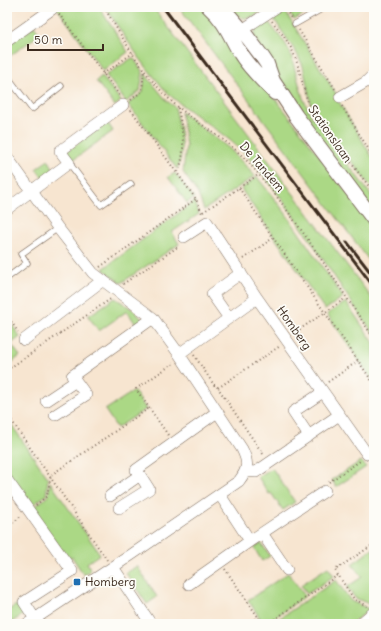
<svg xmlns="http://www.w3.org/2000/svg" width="381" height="631" viewBox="0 0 381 631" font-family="Delius,sans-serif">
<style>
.green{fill:#abd885;stroke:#738152}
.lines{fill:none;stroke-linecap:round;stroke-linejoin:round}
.service-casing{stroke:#7d6b5c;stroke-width:7}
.minor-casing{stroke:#7d6b5c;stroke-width:12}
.tertiary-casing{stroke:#7d6b5c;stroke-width:16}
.path{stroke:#7d6b5c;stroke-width:2;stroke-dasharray:1 3;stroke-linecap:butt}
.service{stroke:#fff;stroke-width:5.5}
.minor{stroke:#fff;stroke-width:11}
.tertiary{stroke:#fff;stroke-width:14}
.rail{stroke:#3b2a1e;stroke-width:3}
.poi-dot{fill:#1f6fb2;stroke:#fdfcf7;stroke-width:1.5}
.labels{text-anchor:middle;stroke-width:3.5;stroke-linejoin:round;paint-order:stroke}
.street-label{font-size:12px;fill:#3b2a1e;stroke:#fdfcf7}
.poi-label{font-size:12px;fill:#3b2a1e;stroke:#fdfcf7;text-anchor:start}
</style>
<rect width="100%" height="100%" fill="#fdfcf7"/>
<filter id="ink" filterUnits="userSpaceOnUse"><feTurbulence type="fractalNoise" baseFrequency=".025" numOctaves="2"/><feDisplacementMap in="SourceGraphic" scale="8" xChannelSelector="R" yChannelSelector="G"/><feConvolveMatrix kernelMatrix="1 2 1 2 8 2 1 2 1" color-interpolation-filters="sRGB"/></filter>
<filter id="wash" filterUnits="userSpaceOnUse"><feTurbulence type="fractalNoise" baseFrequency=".012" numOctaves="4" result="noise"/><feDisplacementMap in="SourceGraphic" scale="16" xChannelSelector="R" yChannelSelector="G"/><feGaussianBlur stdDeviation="0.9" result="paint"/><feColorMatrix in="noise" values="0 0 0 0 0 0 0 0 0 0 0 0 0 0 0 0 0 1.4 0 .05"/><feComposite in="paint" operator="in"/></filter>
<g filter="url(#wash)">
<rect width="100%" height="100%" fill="#f7e5d0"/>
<path class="green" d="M56,7H99L128,52L103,71Z
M106,7H153L374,301V334C331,276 296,211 248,157C226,133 196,118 172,97C165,92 160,83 154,77C136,54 120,31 106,7Z
M179,7H205L265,86L289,116L374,228V267Z
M226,7H258L261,12C245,22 240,19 226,7Z
M286,7H316L294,20Z
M283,8L338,97L339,102L374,160V191L320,120L311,104L303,66L297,54L272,16Z
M267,20L285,43L290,52L303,98L311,115L374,199V211L290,99L254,37C254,28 260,24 267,20Z
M34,26L40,34L7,58V45Z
M132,58L134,59L143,72L140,91L126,102L106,75Z
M145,74L167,101L175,107C179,126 186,151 177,169L128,104L143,92Z
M102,76L121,101L115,106L96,81Z
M181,112L230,149L255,176L204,210L198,194L183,172L186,146Z
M107,122L113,131L73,160L67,151Z
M48,160L54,169L42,177L36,169Z
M175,173L194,198L187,203L168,177Z
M257,177L284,211L343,297L325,310L241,189Z
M195,201L199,214L172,232L179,244L121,283L103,269Z
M115,298L132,309L144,321L137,326L127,311L99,331L88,316Z
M346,302L374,343V382L327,314Z
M7,317L20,337L11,344L20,356L7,366Z
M134,391L146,409L117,428L105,410Z
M7,418L48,478L46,495L31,506L7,473Z
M361,461L366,467L336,487L332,480Z
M272,468L295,502L283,510L271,493L269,494L258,477Z
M50,482L100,554L87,563L91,570L84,575L72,557L68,560L32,509L48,496Z
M261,543L270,556L262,561L254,548Z
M374,548V590L371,605L355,598L347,587L362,577L352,564Z
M137,566L157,597L147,604L126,573Z
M328,567L334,576L307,594L301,585Z
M288,573L305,596L267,623L264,624L248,600Z
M336,580L351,601L369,609L367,612L350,624H271Z
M21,602L27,612L9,624H7V611Z"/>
</g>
<g filter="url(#ink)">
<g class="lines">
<g class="service-casing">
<path id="service" d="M295,24L325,7
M7,76L32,109L61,86
M69,163L101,205L131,184
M7,278L27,263L21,254L58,228"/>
</g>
<g class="minor-casing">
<path id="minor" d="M236,34L277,7
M7,41L52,9
M340,97L366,82L374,74
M7,157L58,228L93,273L153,318L179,354L242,449C249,463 248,469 239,481L131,555L27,624
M7,209L69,163L60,151L123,105
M184,237L207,222L257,298L367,454
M229,318L212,294L241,273
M24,340L103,280
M179,354L257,298
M46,401L76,381L72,376L153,318
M55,415L86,395L76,381
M309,436L293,412L323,392
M246,471L256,472L339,415
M7,480L72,571L24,602L35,619
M110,496L140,475L136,470L217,412
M119,508L149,489L140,475
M262,533L287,570
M250,541L325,491
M113,567L151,624
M189,584L250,541L220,495
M360,624L374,612"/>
</g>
<g class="tertiary-casing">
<path id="tertiary" d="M209,7C225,21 230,36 240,53C249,68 263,81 275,93
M222,7L242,30L261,55L267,64L273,81L296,116L374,220"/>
</g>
<path class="path" d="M104,7C125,42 146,80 178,107C200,125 227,139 247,161C296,215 332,278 374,338
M286,10L291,18
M59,14L120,96
M272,21C280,31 288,41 293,52C301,71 303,91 311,110L374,193
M299,30L335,89
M103,74L133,53
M131,100L142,91L144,70
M342,106L374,158
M178,108C182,130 187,151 178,172
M131,110L196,199L202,213
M239,188L374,384
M203,212L258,175
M243,259L273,238
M100,267L196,199
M123,284L179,246
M7,315L18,332
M293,334L346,298
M194,355L214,385H216L218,388
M7,370L112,298
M328,382L358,361
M7,414L107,560
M168,435L136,389L174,363
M263,454L218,388L280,346
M329,482L360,461
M36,505L47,496L51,475L149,408
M7,528L21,516
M225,569L263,624
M338,575L335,570L374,544
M248,624L258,617
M268,624L338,575L354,599L367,606"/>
<use href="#service" class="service"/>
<use href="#minor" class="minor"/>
<use href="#tertiary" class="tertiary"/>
<path class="rail" d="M163,7L374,287
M347,242L374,277"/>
</g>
</g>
<rect class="poi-dot" x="73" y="578" width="8" height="8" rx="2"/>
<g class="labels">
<g class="street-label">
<text transform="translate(330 134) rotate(55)" y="4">Stationslaan</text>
<text transform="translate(262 167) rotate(49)" y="4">De Tandem</text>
<text transform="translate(294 328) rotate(55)" y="4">Homberg</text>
</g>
<g class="poi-label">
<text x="85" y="586">Homberg</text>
</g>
</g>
<rect width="381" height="631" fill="none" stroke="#fdfcf7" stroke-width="24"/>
<path d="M28 44v6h75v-6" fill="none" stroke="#3b2a1e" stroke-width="2"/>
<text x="34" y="44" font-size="12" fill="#3b2a1e" stroke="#fdfcf7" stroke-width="3" paint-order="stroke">50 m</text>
</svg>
